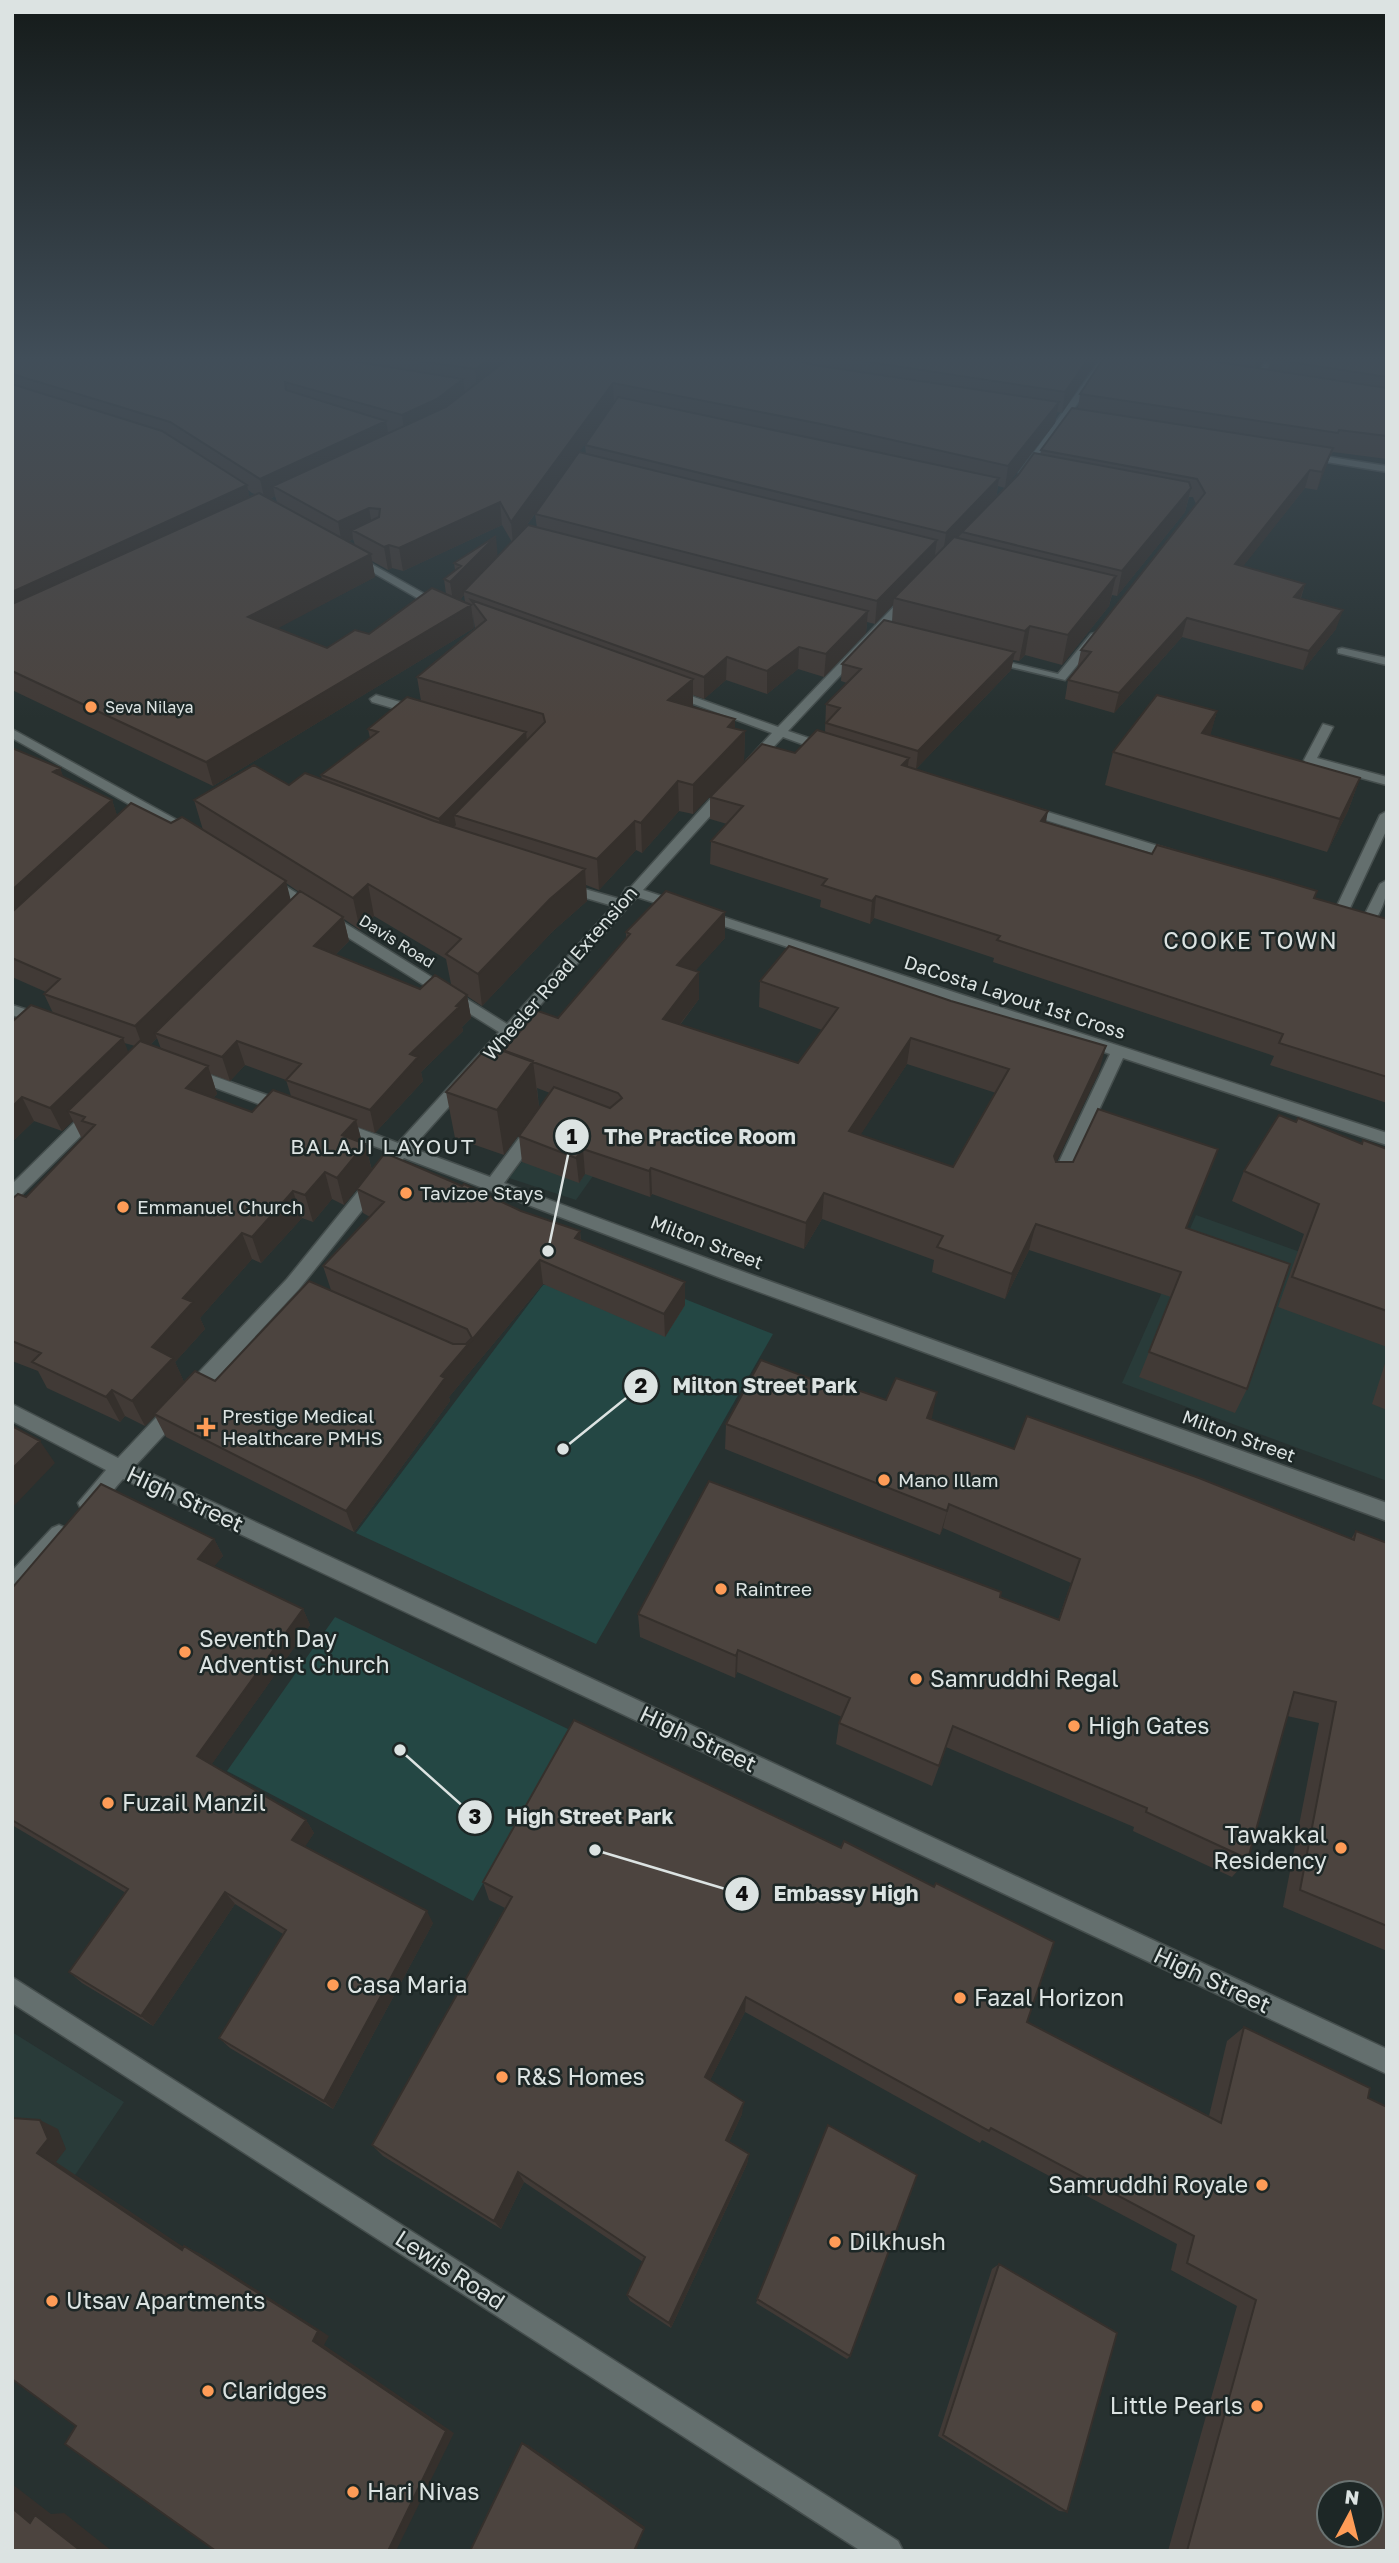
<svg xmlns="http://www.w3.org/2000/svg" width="1399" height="2563" viewBox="0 0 1399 2563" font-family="'Golos Text',sans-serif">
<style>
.built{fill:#293b39}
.green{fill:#244744}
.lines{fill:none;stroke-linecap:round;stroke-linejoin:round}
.minor-casing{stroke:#454e4d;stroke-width:3}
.minor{fill:#646f6e;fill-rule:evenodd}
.wall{fill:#413a36;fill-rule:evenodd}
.shaded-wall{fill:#35302c}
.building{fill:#4c443f;stroke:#35302c;stroke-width:2;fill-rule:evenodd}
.poi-dot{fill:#fe9c57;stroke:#1d2726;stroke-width:2.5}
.labels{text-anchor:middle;stroke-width:5;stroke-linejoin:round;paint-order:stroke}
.far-poi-label{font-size:16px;fill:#dce3e2;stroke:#1d2726;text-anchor:start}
.far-street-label{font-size:16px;fill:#dce3e2;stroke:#1d2726}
.street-label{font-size:19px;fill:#dce3e2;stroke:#1d2726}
.poi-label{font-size:19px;fill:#dce3e2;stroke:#1d2726;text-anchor:start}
.neighbourhood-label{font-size:21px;letter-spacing:2px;fill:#dce3e2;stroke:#1d2726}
.quarter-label{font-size:23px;letter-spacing:2px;fill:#dce3e2;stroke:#1d2726}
.near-street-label{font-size:23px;fill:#dce3e2;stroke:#1d2726}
.near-poi-label{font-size:23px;fill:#dce3e2;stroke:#1d2726;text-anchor:start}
.leader{fill:none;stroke:#dce3e2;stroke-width:2.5}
.callout-dot{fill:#dce3e2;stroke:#1d2726;stroke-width:2.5}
.mark-label{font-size:21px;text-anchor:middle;font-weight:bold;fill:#111}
.callout-label{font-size:21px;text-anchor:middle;font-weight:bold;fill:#dce3e2;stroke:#1d2726;stroke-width:5;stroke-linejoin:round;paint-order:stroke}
</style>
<rect width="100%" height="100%" fill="#273130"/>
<path class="built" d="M561,1113L622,1135L576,1200L509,1178Z
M1196,1215L1387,1283V1481L1122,1383Z
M12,2032L124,2102L12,2269Z"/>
<path class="green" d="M632,1278L773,1334L596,1644L356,1533L543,1285Z
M335,1617L570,1730L473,1901L227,1771Z"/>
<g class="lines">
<g class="minor-casing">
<path id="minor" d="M1101,359H1109L1027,475H1021L1019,473Z
M1264,362L1271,364L1259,385H1253Z
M1305,453L1387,466V472L1302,458V454Z
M352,553L444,605L446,607L436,609L348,558L347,556Z
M904,596L913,598L788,731L832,746V752H824L783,737L755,766H747V760L772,733L667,694L677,691L778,727Z
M1095,633L1101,636L1065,680L985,661L991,658L1058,674L1091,634Z
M1342,648L1387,658V665L1338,653V649Z
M376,695L424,709L426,712L420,716L372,702L370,699Z
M1323,724L1333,727L1317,758L1387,777V785L1306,763L1304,760Z
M12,729L197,831L199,834L192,838L187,837L12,738Z
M727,785L733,789L732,792L643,890L683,903V909L678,910L637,897L412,1148L490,1177L528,1126H540L542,1130L540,1134L504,1183L733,1268L1387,1503V1521L721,1278L404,1158L299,1289L135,1466L1387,2049V2074L123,1479C112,1490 98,1515 81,1509L78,1503L106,1470L12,1421V1404L118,1458L287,1279L390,1152L333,1131L331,1127L333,1123H345L398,1143L499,1032L264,885V879H274L507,1024L613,906L562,891V885L567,884L620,899L626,888L631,887L722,786Z
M1025,805L1181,853L1183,856L1181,859H1171L1020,812L1019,809Z
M1387,811V829L1350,908L1343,912L1338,911L1336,908L1380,815Z
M1387,880C1387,896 1384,905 1376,919H1366L1364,916L1380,884Z
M705,911L1387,1133V1145L1123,1058L1065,1183L1063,1187H1051L1049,1183L1110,1054L700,918L698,915Z
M12,1005L47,1016L49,1020L42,1025L12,1015Z
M191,1068L292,1104L294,1108L286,1114L186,1077L183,1073Z
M94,1107L102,1113L100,1117L18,1198L12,1200V1184L88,1109Z
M59,1525L66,1528L69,1534L66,1540L19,1593L12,1595V1571L52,1528Z
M12,1977L898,2541L903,2551H861L12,2003Z"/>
</g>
<use href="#minor" class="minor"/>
</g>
<path class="wall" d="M12,359H1096L1095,363L1062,413L1057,412L1055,423L1005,488L998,486L996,498L1040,455L1041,450L1078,408L1080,394L1103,359H1266L1259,368L1268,370L1270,361L1267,359H1387V459L1333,452L1331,455H1330L1317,490L1305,488L1243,566L1305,584L1301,598L1336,629L1303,670L1182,637L1114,713L1065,699L1068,680L1077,669L1081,650L1196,504L1193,497H1189L1185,512L1117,596L1112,595L1109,606L1062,665L1025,655L1019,661L1013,660L1011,670L916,769L1046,822L1152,854L1387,919V1103L1270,1065L1274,1056L993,962L994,958L874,918L870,924L820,907L821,900L710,864L711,841L727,824L710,819V797L795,753L825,732L826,704L847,683L841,681L842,664L892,622L893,605L875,624L867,622L866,633L824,677L798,669L767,694L726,680L704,699L693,695V707L735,729L745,731L744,761L693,814L679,811L642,853L636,850L599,890L586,885L587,901L553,931L482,1006L467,996L471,1018L462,1027L463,1031L421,1072L423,1081L375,1133L358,1127L362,1143L365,1144L372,1170L521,1211L580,1231L581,1240L685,1282V1305L665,1337L543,1284L449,1397L450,1401L354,1532L166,1437L155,1416L145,1426L125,1416L120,1422L47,1388L38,1371L12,1361V1199L26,1197L82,1139L73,1121L62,1131L34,1121L12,1142V1022L53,1013L44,994L46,992L12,977V748L60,768L63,777L112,800L117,816L171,823L203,830L194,800L322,780L321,775L370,738L368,729L421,701L417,677L475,629L473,615L474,628L213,786L12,690ZM605,416L585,445L586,454L579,452ZM248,490L252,493L255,494L249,497ZM275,496L277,502L270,499ZM544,502L535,514L537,528L524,529ZM502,525L512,542L498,556L454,563L455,570L444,579L446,594L369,634L327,648L277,628L375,577L372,561L388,570L392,568L403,571ZM353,539L355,545L348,542ZM464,595L465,602L460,600ZM286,883L299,892L290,900ZM374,916L446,959L451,984L420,989L335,955L349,941L344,919L360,930ZM157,1038L161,1049L150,1045ZM124,1043L128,1044L135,1046L128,1053ZM245,1065L286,1080L291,1096L252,1112L213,1098L217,1094L211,1074L230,1081ZM357,1189L363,1213L370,1217L323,1266L331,1290L215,1381L184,1382L175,1362L205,1329L200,1318L252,1259L261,1263L302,1218L313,1222L332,1199L344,1205Z
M1217,711L1210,735L1360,778L1348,811L1327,852L1105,785L1113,752Z
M725,912V938L695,971L699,999L680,1025L798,1063L822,1030L759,1007L760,981L1099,1072L1056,1162L1186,1228L1247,1389L1235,1413L1139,1377L1171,1297L1029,1250L1005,1299L932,1272L934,1260L822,1219L804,1249L652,1194L650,1197L585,1174L579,1183L522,1162L519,1136L550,1093L537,1088L539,1107L504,1155L455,1138L446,1092L503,1051L558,1018L626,938V932ZM907,1064L996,1093L953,1167L860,1135Z
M1296,1122L1362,1144L1387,1149V1347L1278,1307L1304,1234L1232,1201L1244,1171Z
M1387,1357V1410L1372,1404Z
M840,1390L931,1419L1014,1449L1351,1539L1356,1531L1387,1543V1951L1283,1907L1319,1723L1287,1716L1248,1859L1232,1877L1133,1831L1134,1827L946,1747L932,1786L836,1744L839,1723L842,1717L737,1672L735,1678L640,1637L638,1614L1000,1597L1058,1620L1071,1583L943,1528L940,1535L725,1449L726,1424Z
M214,1539L223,1556L214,1566L303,1609L310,1625L211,1765L306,1820L314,1833L305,1846L433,1923L333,2109L230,2048L219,2038L283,1934L235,1904L153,2026L82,1983L69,1972L126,1893L12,1825V1588Z
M483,1882L1027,2022L1209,2116L1227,2041L1244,2027L1368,2098L1387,2551H1168L1237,2306L1171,2270L1177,2244L982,2140L980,2143L745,2012L710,2080L742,2114L729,2142L749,2154L747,2164L671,2328L630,2301L627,2295L643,2262L524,2182L501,2229L383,2156L372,2145L505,1908L489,1900Z
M828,2125L850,2356L847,2359L756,2303Z
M999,2264L1067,2512L1059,2511L938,2436L992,2269Z"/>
<path class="shaded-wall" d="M489,359H519L477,390L475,369Z
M1088,359H1096L1095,363L1062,413L1065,392Z
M1257,359H1266L1252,378Z
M463,379L466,400L405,436L402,415Z
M613,383L614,404L513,544L511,522Z
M1059,402L1055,423L1005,488L1008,466Z
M386,421L390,443L273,486L275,496L265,501L260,479Z
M1333,448L1327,465L1317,490L1322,472Z
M1310,470L1305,488L1230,583L1235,564Z
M999,478L996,498L943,553L946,533Z
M247,485L252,508L12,619V592Z
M1191,488L1185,512L1117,596L1122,571Z
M500,502L502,525L403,571L399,548Z
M369,508L373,531L352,530L353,539L342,544L338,522Z
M496,536L498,560L464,591V595L454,607L450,582Z
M937,540L934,562L894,598L893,605L875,624L877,601Z
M389,545L392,568L388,570L384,547Z
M371,554L375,577L254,641L248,617Z
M1116,576L1109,606L1062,665L1068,635Z
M1305,584L1299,602L1294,597Z
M471,605L474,628L213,786L206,762Z
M1343,610L1336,629L1303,670L1309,651Z
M868,611L866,633L824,677L826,654Z
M1187,618L1182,637L1114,713L1119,693Z
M1030,626L1025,655L1019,661L1025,631Z
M799,647L798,669L767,694V671Z
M1015,652L1011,670L916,769L918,751Z
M727,657L726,680L704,699V677Z
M693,679V709L668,700Z
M1217,711L1208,744L1202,733Z
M735,719V741L745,731L744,761L693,814V785L728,727Z
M526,732L528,751L454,815L456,825L442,839L439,819Z
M909,758L906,780L902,765Z
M60,768L69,792L53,772Z
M1360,778L1348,811L1327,852L1340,819Z
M678,781L679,811L642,853L641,823Z
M112,800L120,824L12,923V890Z
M1048,811L1044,833L1041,821Z
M635,821L636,850L599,890L597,859Z
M585,869L587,901L553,931L482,1006L478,974L550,899Z
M286,881L292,905L155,1033L157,1038L144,1050L135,1026Z
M368,884L374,916L360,930L353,898Z
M876,896L874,918L870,924L872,901Z
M725,912V938L677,991V965Z
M343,917L349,941L320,970L314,946Z
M699,972V999L664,1045L663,1019Z
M467,995L471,1018L462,1027L463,1031L421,1072L423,1081L375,1133L370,1110L410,1054Z
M123,1038L132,1062L68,1111L73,1121L62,1131L50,1108Z
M911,1038L907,1064L846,1157L849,1131Z
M237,1041L245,1065L230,1081L222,1057Z
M1106,1046L1099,1072L1047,1182L1054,1156Z
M533,1061L539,1107L504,1155L497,1110Z
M208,1066L217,1094L197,1115L186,1088Z
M22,1097L34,1121L12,1142V1107Z
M356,1120L363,1146L365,1144L372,1171L344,1205L337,1178L342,1135Z
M583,1149L585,1174L579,1183L576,1158Z
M651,1168L652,1194L650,1197L649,1171Z
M325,1172L332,1199L313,1222L305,1195Z
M293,1191L302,1218L261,1263L252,1237Z
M824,1193L822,1219L804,1249L806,1223Z
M1036,1224L1029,1250L1005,1299L1012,1274Z
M580,1231L582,1255L575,1238Z
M242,1233L252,1259L200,1318L205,1329L175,1362L185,1384L154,1414L155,1416L145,1426L132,1401L152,1347L183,1298Z
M540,1260L543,1284L449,1397L450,1401L354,1532L346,1511L441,1376Z
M685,1282V1305L665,1337L664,1314Z
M112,1390L125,1416L120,1422L106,1397Z
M937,1392L932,1418L921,1443L927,1418Z
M40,1441L55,1463L12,1508V1469Z
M949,1504L943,1528L940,1535L947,1511Z
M214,1539L223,1556L207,1575L198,1559Z
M303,1609L310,1625L207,1771L197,1756Z
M738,1650L737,1672L735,1678L736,1656Z
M306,1820L314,1833L301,1853L292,1840Z
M225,1892L235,1904L153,2026L141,2016Z
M427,1911L433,1923L333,2109L324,2101Z
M746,1997L745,2012L705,2090V2077Z
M744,2102L742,2114L725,2151L726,2140Z
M40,2120L58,2129L66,2149L56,2162L197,2256L182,2250L37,2153Z
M749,2154L747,2164L671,2328L669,2323Z
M518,2172L524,2182L501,2229L494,2221Z
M184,2246L199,2253L329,2336L324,2345L454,2433L396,2551H388Z
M522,2443L528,2445L645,2527L636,2551H634Z
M12,2484L51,2514L64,2513L112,2551H81L30,2523L12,2508Z"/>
<path class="building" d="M12,359H340L463,379L437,399L402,415L285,382L286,390L386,421L260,479L170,422L12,374Z
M404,359H489L475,369Z
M508,359H792L814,365L1059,402L1008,466L821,424L613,383L511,522L500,502L399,548L389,545L384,547L352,530L379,517L380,509L369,508L338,522L273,486L446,407Z
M849,359H1088L1065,392Z
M1103,359H1198L1387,388V436L1339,430L1338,433L1080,394Z
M1271,359H1387V377Z
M12,384L162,431L247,485L12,592Z
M618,397L999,478L946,533L585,445Z
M1072,408L1333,448L1322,472L1310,470L1235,564L1305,584L1294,597L1343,610L1309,651L1187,618L1119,693L1068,680L1091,652L1081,650L1205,493L1197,479L1041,450Z
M579,452L937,540L877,601L535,514Z
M1034,453L1189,482L1191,488L1122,571L962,532L1018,475Z
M259,493L371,554L248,617L327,648L355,630L369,634L432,588L471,605L206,762L12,671V604Z
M528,525L868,611L826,654L799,647L767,671L727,657L704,677L464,591Z
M496,536L450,582L444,579L461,566L454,563Z
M954,537L1116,576L1068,635L1030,626L1025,631L894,598Z
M471,600L693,679L668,700L735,719L728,727L745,731L693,785L678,781L641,823L635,821L597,859L454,815L545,722L543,714L417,677L486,620Z
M884,620L1015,652L918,751L826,723L840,708L826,704L861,669L842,664Z
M1157,695L1217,711L1202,733L1360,778L1340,819L1113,752Z
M407,697L526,732L439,819L321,775L378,732L368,729Z
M817,730L909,758L902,765L1048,811L1041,821L1152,854L1157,845L1274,878L1317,891L1314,898L1387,919V1077L1279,1043L1283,1034L997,940L1000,936L876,896L872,901L822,885L827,879L711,841L743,806L710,797L762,744L795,753Z
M12,748L60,768L53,772L112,800L12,890Z
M254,765L289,785L305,773L434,821L585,869L550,899L478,974L446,954L461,939L368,884L353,898L194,800Z
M131,803L171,823L182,817L286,881L135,1026L44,994L60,979L12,958V912Z
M300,891L343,917L314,946L420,989L435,975L467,995L456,1006L459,1007L410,1054L418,1057L370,1110L286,1080L301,1064L237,1041L222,1057L155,1033Z
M666,891L725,912L677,965L699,972L663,1019L798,1063L838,1008L760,981L789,946L951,1001L1106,1046L1054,1156L1056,1162H1073L1098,1109L1218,1149L1186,1228L1290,1264L1247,1389L1149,1352L1181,1272L1036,1224L1012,1274L937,1247L943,1236L824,1193L806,1223L651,1168L649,1171L583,1149L576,1158L519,1136L554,1087L610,1108L622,1098L618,1093L503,1051L538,1011L558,1018L630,934L626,932ZM911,1038L1009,1069L953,1167L849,1131Z
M31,1005L123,1038L50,1108L22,1097L12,1107V1022Z
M140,1041L208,1066L186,1088L252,1112L273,1090L356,1120L342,1135L365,1144L337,1178L325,1172L305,1195L293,1191L252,1237L242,1233L183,1298L193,1302L152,1347L173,1358L132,1401L112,1390L106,1397L32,1362L41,1353L12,1341V1199L18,1194L26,1197L95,1125L82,1121L85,1117L68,1111Z
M489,1045L533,1061L497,1110L446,1092Z
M1279,1115L1296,1122L1298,1118L1362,1144L1363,1140L1387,1149V1311L1292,1277L1319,1204L1244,1171Z
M385,1153L462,1186L464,1184L521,1211L580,1231L575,1238L685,1282L664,1314L540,1260L441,1376L445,1378L346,1511L154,1414L195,1371L215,1381L309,1281L453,1344H466L472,1338L467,1329L323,1266L384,1202L357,1189Z
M761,1360L840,1390L843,1385L886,1400L896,1378L937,1392L927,1418L1014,1449L1027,1416L1199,1478L1354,1540L1356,1531L1387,1543V1926L1300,1890L1336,1702L1294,1692L1248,1859L1146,1812L1147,1808L953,1726L939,1766L839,1723L850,1698L738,1650L736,1656L638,1614L709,1481L1001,1592L1000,1597L1059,1620L1080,1559L949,1504L947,1511L726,1424Z
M12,1426L40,1441L12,1469Z
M101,1484L214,1539L198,1559L303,1609L197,1756L306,1820L292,1840L427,1911L324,2101L219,2038L286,1930L225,1892L141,2016L69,1972L128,1889L12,1820V1588Z
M574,1720L841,1848L844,1841L934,1887L936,1883L1054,1942L1027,2022L1221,2123L1244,2027L1370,2088L1368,2098L1387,2107V2551H1187L1256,2300L1187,2263L1194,2236L991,2128L989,2131L746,1997L705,2077L744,2102L726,2140L749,2154L669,2323L627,2295L645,2257L518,2172L494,2221L372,2145L512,1897L483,1882ZM1329,2493H1371V2535H1329Z
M12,2118L40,2120L48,2139L37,2153L182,2250L184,2246L318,2331L313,2341L446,2431L388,2551H216L65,2444L76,2426L12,2379Z
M828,2125L917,2175L850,2356L757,2299Z
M999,2264L1117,2333L1067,2512L943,2435Z
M522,2443L644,2529L634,2551H470Z
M12,2508L30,2523L35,2515L81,2551H12Z"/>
<linearGradient id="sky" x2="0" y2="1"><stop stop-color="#151b1a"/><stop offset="0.5" stop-color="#414e59"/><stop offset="1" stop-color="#414e59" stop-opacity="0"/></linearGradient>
<rect width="1399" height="718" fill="url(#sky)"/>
<g class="poi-dot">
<circle cx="91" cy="707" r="7"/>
<circle cx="406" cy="1193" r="7"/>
<circle cx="123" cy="1207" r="7"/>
<path d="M202.5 1416.5h7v7h7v7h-7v7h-7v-7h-7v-7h7z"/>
<circle cx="884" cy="1480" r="7"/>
<circle cx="721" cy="1589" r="7"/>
<circle cx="185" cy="1652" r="7"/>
<circle cx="916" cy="1679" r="7"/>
<circle cx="1074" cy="1726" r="7"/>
<circle cx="108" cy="1803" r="7"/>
<circle cx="1341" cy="1848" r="7"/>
<circle cx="333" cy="1985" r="7"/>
<circle cx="960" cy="1998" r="7"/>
<circle cx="502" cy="2077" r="7"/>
<circle cx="1262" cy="2185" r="7"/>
<circle cx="835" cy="2242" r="7"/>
<circle cx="52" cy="2301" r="7"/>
<circle cx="208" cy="2391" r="7"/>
<circle cx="1257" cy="2406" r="7"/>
<circle cx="353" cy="2492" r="7"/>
</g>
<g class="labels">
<g class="far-poi-label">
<text x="105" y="713">Seva Nilaya</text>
</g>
<g class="far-street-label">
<text transform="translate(397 941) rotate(32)" y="6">Davis Road</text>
</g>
<g class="street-label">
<text transform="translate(560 973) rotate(-49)" y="7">Wheeler Road Extension</text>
<text transform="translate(1015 997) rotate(18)" y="7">DaCosta Layout 1st Cross</text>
<text transform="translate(707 1242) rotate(21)" y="7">Milton Street</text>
<text transform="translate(1239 1436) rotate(20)" y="7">Milton Street</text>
</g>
<g class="poi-label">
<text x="420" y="1200">Tavizoe Stays</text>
<text x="137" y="1214">Emmanuel Church</text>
<text x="222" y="1423">Prestige Medical<tspan x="222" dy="22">Healthcare PMHS</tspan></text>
<text x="898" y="1487">Mano Illam</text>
<text x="735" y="1596">Raintree</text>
</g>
<g class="neighbourhood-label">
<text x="383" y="1154">BALAJI LAYOUT</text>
</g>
<g class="quarter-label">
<text x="1251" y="949">COOKE TOWN</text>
</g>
<g class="near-street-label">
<text transform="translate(185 1499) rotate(25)" y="8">High Street</text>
<text transform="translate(698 1739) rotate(25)" y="8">High Street</text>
<text transform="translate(1212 1980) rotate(25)" y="8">High Street</text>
<text transform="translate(450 2270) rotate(33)" y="8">Lewis Road</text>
</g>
<g class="near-poi-label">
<text x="199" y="1647">Seventh Day<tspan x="199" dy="26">Adventist Church</tspan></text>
<text x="930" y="1687">Samruddhi Regal</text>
<text x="1088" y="1734">High Gates</text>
<text x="122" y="1811">Fuzail Manzil</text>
<text x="1327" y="1843" text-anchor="end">Tawakkal<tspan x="1327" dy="26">Residency</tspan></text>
<text x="347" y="1993">Casa Maria</text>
<text x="974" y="2006">Fazal Horizon</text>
<text x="516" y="2085">R&amp;S Homes</text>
<text x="1248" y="2193" text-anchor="end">Samruddhi Royale</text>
<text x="849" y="2250">Dilkhush</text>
<text x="66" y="2309">Utsav Apartments</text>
<text x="222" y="2399">Claridges</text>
<text x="1243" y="2414" text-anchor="end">Little Pearls</text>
<text x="367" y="2500">Hari Nivas</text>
</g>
</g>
<path class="leader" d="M548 1251L572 1136M563 1449L641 1386M400 1750L475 1817M595 1850L742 1894"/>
<g class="callout-dot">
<circle cx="548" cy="1251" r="7"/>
<circle cx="563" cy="1449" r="7"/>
<circle cx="400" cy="1750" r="7"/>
<circle cx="595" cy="1850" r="7"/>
<circle cx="572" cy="1136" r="18"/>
<circle cx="641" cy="1386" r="18"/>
<circle cx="475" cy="1817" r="18"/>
<circle cx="742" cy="1894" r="18"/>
</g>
<g class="mark-label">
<text x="572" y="1144">1</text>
<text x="641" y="1393">2</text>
<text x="475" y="1824">3</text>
<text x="742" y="1901">4</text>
</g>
<g class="callout-label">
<text x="700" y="1144">The Practice Room</text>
<text x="765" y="1393">Milton Street Park</text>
<text x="590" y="1824">High Street Park</text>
<text x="846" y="1901">Embassy High</text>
</g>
<rect width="1399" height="2563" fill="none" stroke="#dce3e2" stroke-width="28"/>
<g transform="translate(1350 2514) rotate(7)"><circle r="33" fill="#1d2726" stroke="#697271" stroke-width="2"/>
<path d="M0-5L12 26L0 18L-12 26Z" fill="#fe9c57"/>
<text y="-10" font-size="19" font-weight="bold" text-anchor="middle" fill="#dce3e2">N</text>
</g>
</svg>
